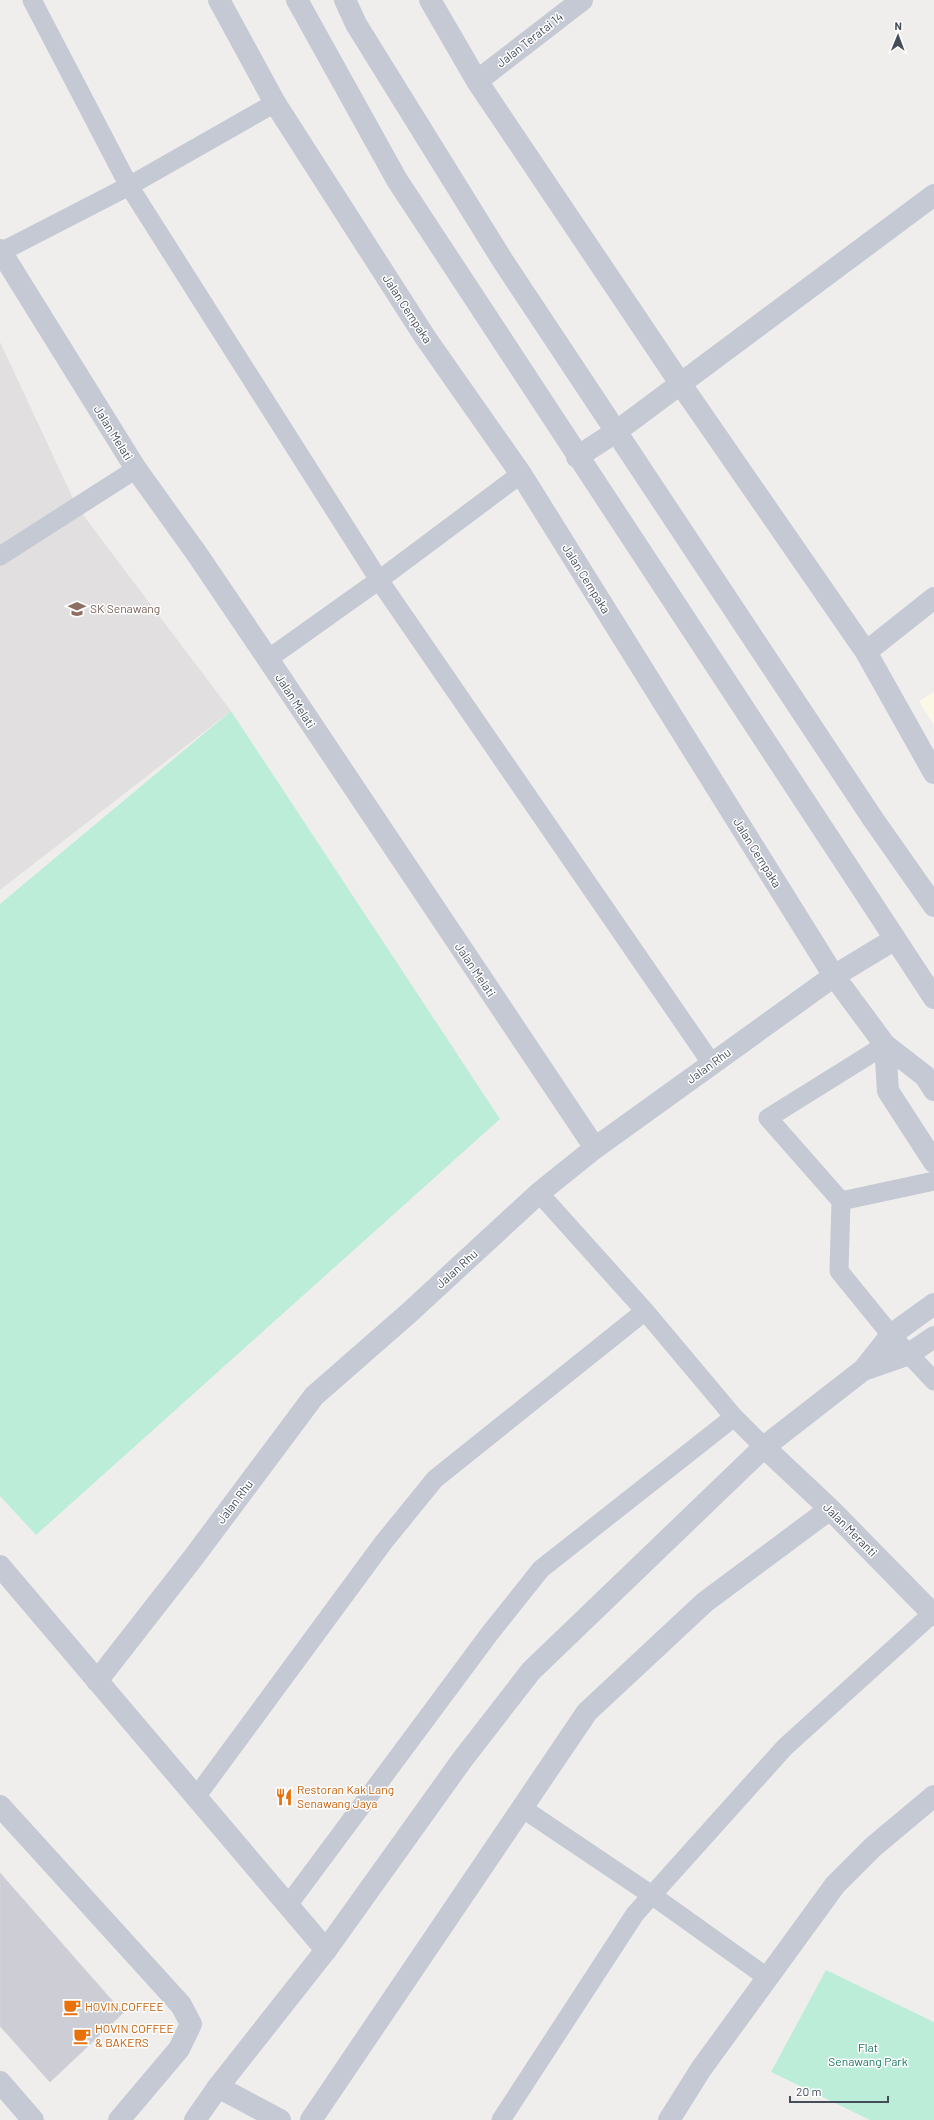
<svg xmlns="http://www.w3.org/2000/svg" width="934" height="2120" viewBox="0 0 934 2120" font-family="Barlow,sans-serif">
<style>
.commercial{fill:#fbf9e6}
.education{fill:#e1dfdf}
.green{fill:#bcedd9}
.building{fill:#cdced5;stroke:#d1d2d9}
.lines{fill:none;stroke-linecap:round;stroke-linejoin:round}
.service{stroke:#c4c9d4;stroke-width:19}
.minor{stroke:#c4c9d4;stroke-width:22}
.tertiary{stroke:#c4c9d4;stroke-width:22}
.labels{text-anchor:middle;stroke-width:3;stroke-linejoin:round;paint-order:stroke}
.street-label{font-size:12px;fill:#464d5a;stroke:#fff}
.education-label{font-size:12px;fill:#785e54;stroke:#fff;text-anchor:start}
.food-label{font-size:12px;fill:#c56008;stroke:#fff;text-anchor:start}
.park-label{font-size:12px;fill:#1a785d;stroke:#fff}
</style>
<rect width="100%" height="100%" fill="#f0eeed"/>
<path class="commercial" d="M934,692V725L919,701Z"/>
<path class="education" d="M0,342L77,507L231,711L0,890Z"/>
<path class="green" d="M231,711L500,1119L36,1535L0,1496V904Z
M826,1970L934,2022V2120H870L771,2072Z"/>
<path class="building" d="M0,1873L123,2013L50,2082L0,2026Z"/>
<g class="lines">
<path class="service" d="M32,0L129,186L379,580L712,1064
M1,252L129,186L275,103
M0,556L136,469
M268,659L379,580L521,474
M885,1045L768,1118L841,1201L839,1271L891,1335L934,1381
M539,1193L645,1311L734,1417L764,1447
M841,1201L934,1181
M196,1797L383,1543L435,1479L645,1311
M522,1808L653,1896L768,1978
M288,1905L490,1633L541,1569L734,1417
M501,2120L635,1914L785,1747L933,1613"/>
<path class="minor" d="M219,0L275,103L425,337L521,474L834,976L885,1045L888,1091L934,1162
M430,0L477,81L680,383L866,652L934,773
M477,81L582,0
M0,250L136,469L197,554L268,659L595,1148
M577,457L617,431L934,195
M866,652L934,598
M885,1045L925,1076L934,1090
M764,1447L830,1509L934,1615
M0,1566L326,1950
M97,1681L193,1558L314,1396L410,1312L539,1193L595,1148L834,976L895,939
M0,1806L181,2005L191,2024L179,2049L119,2120
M0,2082L33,2120
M218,2087L280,2120
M311,2120L587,1712L705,1602L830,1509
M669,2120L701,2069L835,1885L873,1847L934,1796"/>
<path class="tertiary" d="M297,0L397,180L934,998
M345,0L356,24L503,261L873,819L934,906
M863,1370L909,1354L934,1337
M195,2120L218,2087L326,1950L462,1760L531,1671L764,1447L863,1370L891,1335L934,1304"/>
</g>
<defs>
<g id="school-bare" transform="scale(1.38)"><path d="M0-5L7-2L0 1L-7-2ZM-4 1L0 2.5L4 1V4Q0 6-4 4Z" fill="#8d6e63" stroke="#fff" stroke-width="2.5" paint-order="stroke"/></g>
<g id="restaurant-bare" transform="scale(1.38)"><path d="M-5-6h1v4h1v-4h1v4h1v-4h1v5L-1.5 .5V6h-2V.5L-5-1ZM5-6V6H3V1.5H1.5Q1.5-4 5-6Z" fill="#e8710a" stroke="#fff" stroke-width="2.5" paint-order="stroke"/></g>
<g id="cafe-bare" transform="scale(1.38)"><path d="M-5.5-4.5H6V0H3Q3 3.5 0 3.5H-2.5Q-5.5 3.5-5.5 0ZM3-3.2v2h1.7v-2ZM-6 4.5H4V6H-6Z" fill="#e8710a" stroke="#fff" stroke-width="2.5" paint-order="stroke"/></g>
</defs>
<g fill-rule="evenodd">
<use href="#school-bare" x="77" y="609"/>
<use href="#restaurant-bare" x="284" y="1797"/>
<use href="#cafe-bare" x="72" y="2007"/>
<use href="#cafe-bare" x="82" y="2036"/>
</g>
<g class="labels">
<g class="street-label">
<text transform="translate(530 40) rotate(-38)" y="4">Jalan Teratai 14</text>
<text transform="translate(407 309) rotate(57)" y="4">Jalan Cempaka</text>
<text transform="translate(113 433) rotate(58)" y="4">Jalan Melati</text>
<text transform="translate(586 579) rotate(58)" y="4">Jalan Cempaka</text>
<text transform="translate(295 701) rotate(57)" y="4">Jalan Melati</text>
<text transform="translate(757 853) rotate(58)" y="4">Jalan Cempaka</text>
<text transform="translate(475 970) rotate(56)" y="4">Jalan Melati</text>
<text transform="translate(709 1066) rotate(-36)" y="4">Jalan Rhu</text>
<text transform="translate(457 1269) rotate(-42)" y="4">Jalan Rhu</text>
<text transform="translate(235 1502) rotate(-53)" y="4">Jalan Rhu</text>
<text transform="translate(850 1530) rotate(45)" y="4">Jalan Meranti</text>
</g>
<g class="education-label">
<text x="90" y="613">SK Senawang</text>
</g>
<g class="food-label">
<text x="297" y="1794">Restoran Kak Lang<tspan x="297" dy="14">Senawang Jaya</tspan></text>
<text x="85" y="2011">HOVIN COFFEE</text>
<text x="95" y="2033">HOVIN COFFEE<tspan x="95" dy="14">&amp; BAKERS</tspan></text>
</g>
<g class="park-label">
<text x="868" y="2052">Flat<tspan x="868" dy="14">Senawang Park</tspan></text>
</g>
</g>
<g transform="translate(898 36) rotate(1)" stroke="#ffffff" stroke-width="3" paint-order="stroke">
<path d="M0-3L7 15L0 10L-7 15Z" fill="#464d5a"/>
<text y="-6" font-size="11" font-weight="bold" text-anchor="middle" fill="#464d5a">N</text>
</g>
<path d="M790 2096v6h98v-6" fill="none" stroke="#464d5a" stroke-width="2"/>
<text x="796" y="2096" font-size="12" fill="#464d5a" stroke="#ffffff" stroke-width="3" paint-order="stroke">20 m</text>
</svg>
